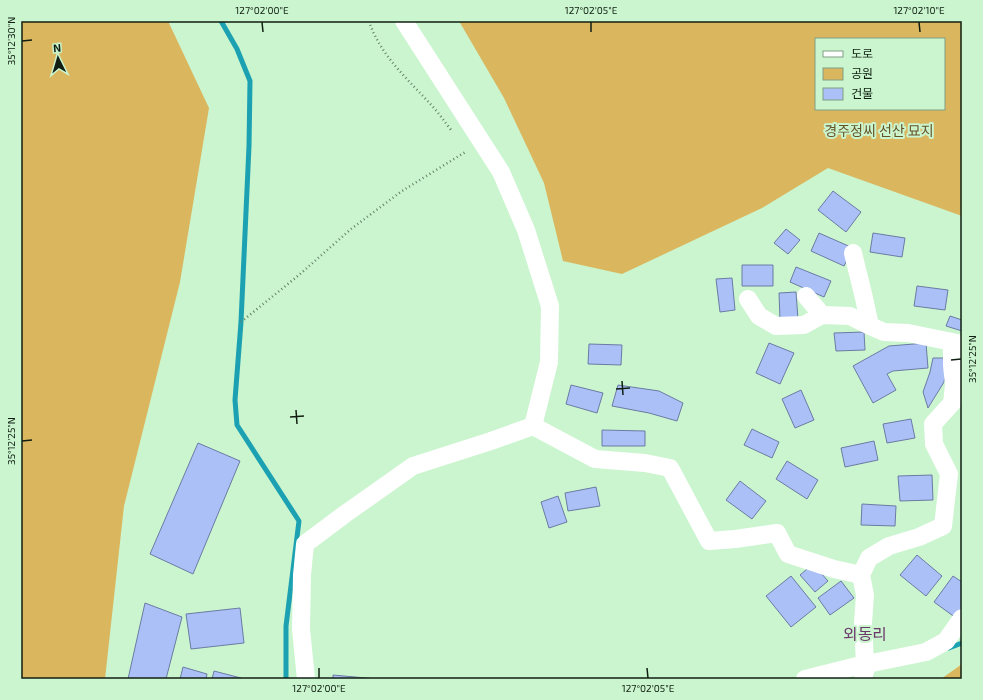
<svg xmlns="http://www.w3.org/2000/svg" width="983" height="700" viewBox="0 0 983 700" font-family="'Exo 2','Noto Sans KR',sans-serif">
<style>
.green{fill:#dab75e;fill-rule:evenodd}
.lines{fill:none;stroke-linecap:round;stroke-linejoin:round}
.stream{stroke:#1ba1b1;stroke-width:5}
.building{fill:#abc0f6;stroke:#6b7ba4}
.path{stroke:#668269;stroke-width:2.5;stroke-dasharray:1 3;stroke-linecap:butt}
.minor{stroke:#fff;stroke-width:18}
.ticks{fill:none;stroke:#101f12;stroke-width:1.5}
.labels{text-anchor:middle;stroke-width:4;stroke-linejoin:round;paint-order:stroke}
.park-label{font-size:14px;fill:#665429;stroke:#cbf5cf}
.quarter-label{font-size:16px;fill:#6b386a;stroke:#cbf5cf}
.neatline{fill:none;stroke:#101f12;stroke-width:1.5}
.ticks-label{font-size:10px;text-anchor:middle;fill:#101f12}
</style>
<rect width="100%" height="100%" fill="#cbf5cf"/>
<path class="green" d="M21,21H168L209,108L180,282L124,506L105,679H21Z
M459,21H962V216L828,168L762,208L622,274L563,261L544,183L504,98ZM816,39H944V109H816Z
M962,664V679H941Z"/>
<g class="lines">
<path class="stream" d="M221,21L237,49L250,81L249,146L241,322L235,400L237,425L299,521L286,626V679
M949,648L962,643"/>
</g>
<path class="building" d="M833,191L861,212L846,232L818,210Z
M786,229L800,240L788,254L774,243Z
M819,233L853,248L844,266L811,251Z
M873,233L905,238L902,257L870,252Z
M742,265H773V286H742Z
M796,267L831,281L824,297L790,282Z
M732,278L735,310L720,312L716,279Z
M917,286L948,290L945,310L914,306Z
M796,292L798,319L780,320L779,293Z
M950,316L962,320V331L946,326Z
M864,332L865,350L836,351L834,333Z
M769,343L794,353L780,384L756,373Z
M926,343L928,368L893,371L887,374L896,390L873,403L853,366L889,346Z
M589,344L622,345L621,365L588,364Z
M933,358H948L944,382L928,408L923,392L930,372Z
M571,385L603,393L597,413L566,404Z
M618,385L659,391L683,403L677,421L649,413L612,406Z
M801,390L814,420L795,428L782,399Z
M911,419L915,438L887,443L883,424Z
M752,429L779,442L772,458L744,445Z
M602,430L645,431V446H602Z
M874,441L878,460L845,467L841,448Z
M198,443L240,461L193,574L150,554Z
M787,461L818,480L807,499L776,479Z
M932,475L933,500L900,501L898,476Z
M740,481L766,501L752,519L726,500Z
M596,487L600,506L568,511L565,493Z
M558,496L567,522L549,528L541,502Z
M862,504L896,506L895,526L861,525Z
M917,555L942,576L926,596L900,575Z
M813,564L828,581L815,592L800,575Z
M791,576L816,607L791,627L766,596Z
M953,576L962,582V610L956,618L934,602Z
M841,581L854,598L830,615L818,598Z
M145,603L182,617L166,679H128Z
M240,608L244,643L191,649L186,614Z
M183,667L207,674L206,679H180Z
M214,671L241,678V679H212Z
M333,675L377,679H333Z"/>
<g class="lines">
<path class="path" d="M369,21C380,56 410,81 434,108C440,115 445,122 451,130
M241,322L299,275L351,229L402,191L467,151"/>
<path class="minor" d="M404,21L501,172L526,230L550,306L549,362L533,426
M853,253L864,298L870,326L884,332L908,333L962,344
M806,296L822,315
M748,299L759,316L776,326L804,325L822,315L850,316L870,326
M867,664L926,652L946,641L962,618
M306,679L301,629L302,575L305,544L345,514L413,466L491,441L533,426L595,459L645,463L670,468L709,541L735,539L777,533L788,554L834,569L861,575
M805,679L865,664
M863,679L867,664H865L863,623L865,595L861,575L869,558L889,546L919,537L943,526L949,474L934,444L933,424L952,403L954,385L952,365V342"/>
</g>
<path class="ticks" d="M262,22L263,32M591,22V32M919,22L920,32M22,41L32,40M951,360L961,359M622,381L623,395M616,389L630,388M296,410L297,424M290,417L304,416M22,441L32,440M319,668V678M647,668L648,678"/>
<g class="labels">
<g class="park-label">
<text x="879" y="136">경주정씨 선산 묘지</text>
</g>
<g class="quarter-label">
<text x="865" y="640">외동리</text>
</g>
</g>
<rect width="983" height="700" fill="none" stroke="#cbf5cf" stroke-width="44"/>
<rect x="815" y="38" width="130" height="72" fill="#cbf5cf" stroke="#809f83"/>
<rect x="823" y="51" width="20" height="6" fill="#ffffff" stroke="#809f83"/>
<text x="851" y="58" font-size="12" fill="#101f12">도로</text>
<rect x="823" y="68" width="20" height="12" fill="#dab75e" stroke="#809f83"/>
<text x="851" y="78" font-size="12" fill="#101f12">공원</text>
<rect x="823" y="88" width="20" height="12" fill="#abc0f6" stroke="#809f83"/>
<text x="851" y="98" font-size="12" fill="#101f12">건물</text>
<g transform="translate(58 58) rotate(355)" stroke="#cbf5cf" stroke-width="3" paint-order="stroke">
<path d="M0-3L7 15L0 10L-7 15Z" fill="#101f12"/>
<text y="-6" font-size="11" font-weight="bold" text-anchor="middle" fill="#101f12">N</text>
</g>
<rect x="22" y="22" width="939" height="656" class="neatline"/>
<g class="ticks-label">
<text x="262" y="14">127°02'00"E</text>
<text x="591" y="14">127°02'05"E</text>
<text x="919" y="14">127°02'10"E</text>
<text transform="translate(11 41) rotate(-90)" y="4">35°12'30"N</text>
<text transform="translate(972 359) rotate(-90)" y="4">35°12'25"N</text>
<text transform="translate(11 441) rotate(-90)" y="4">35°12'25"N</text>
<text x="319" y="692">127°02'00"E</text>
<text x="648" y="692">127°02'05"E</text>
</g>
</svg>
